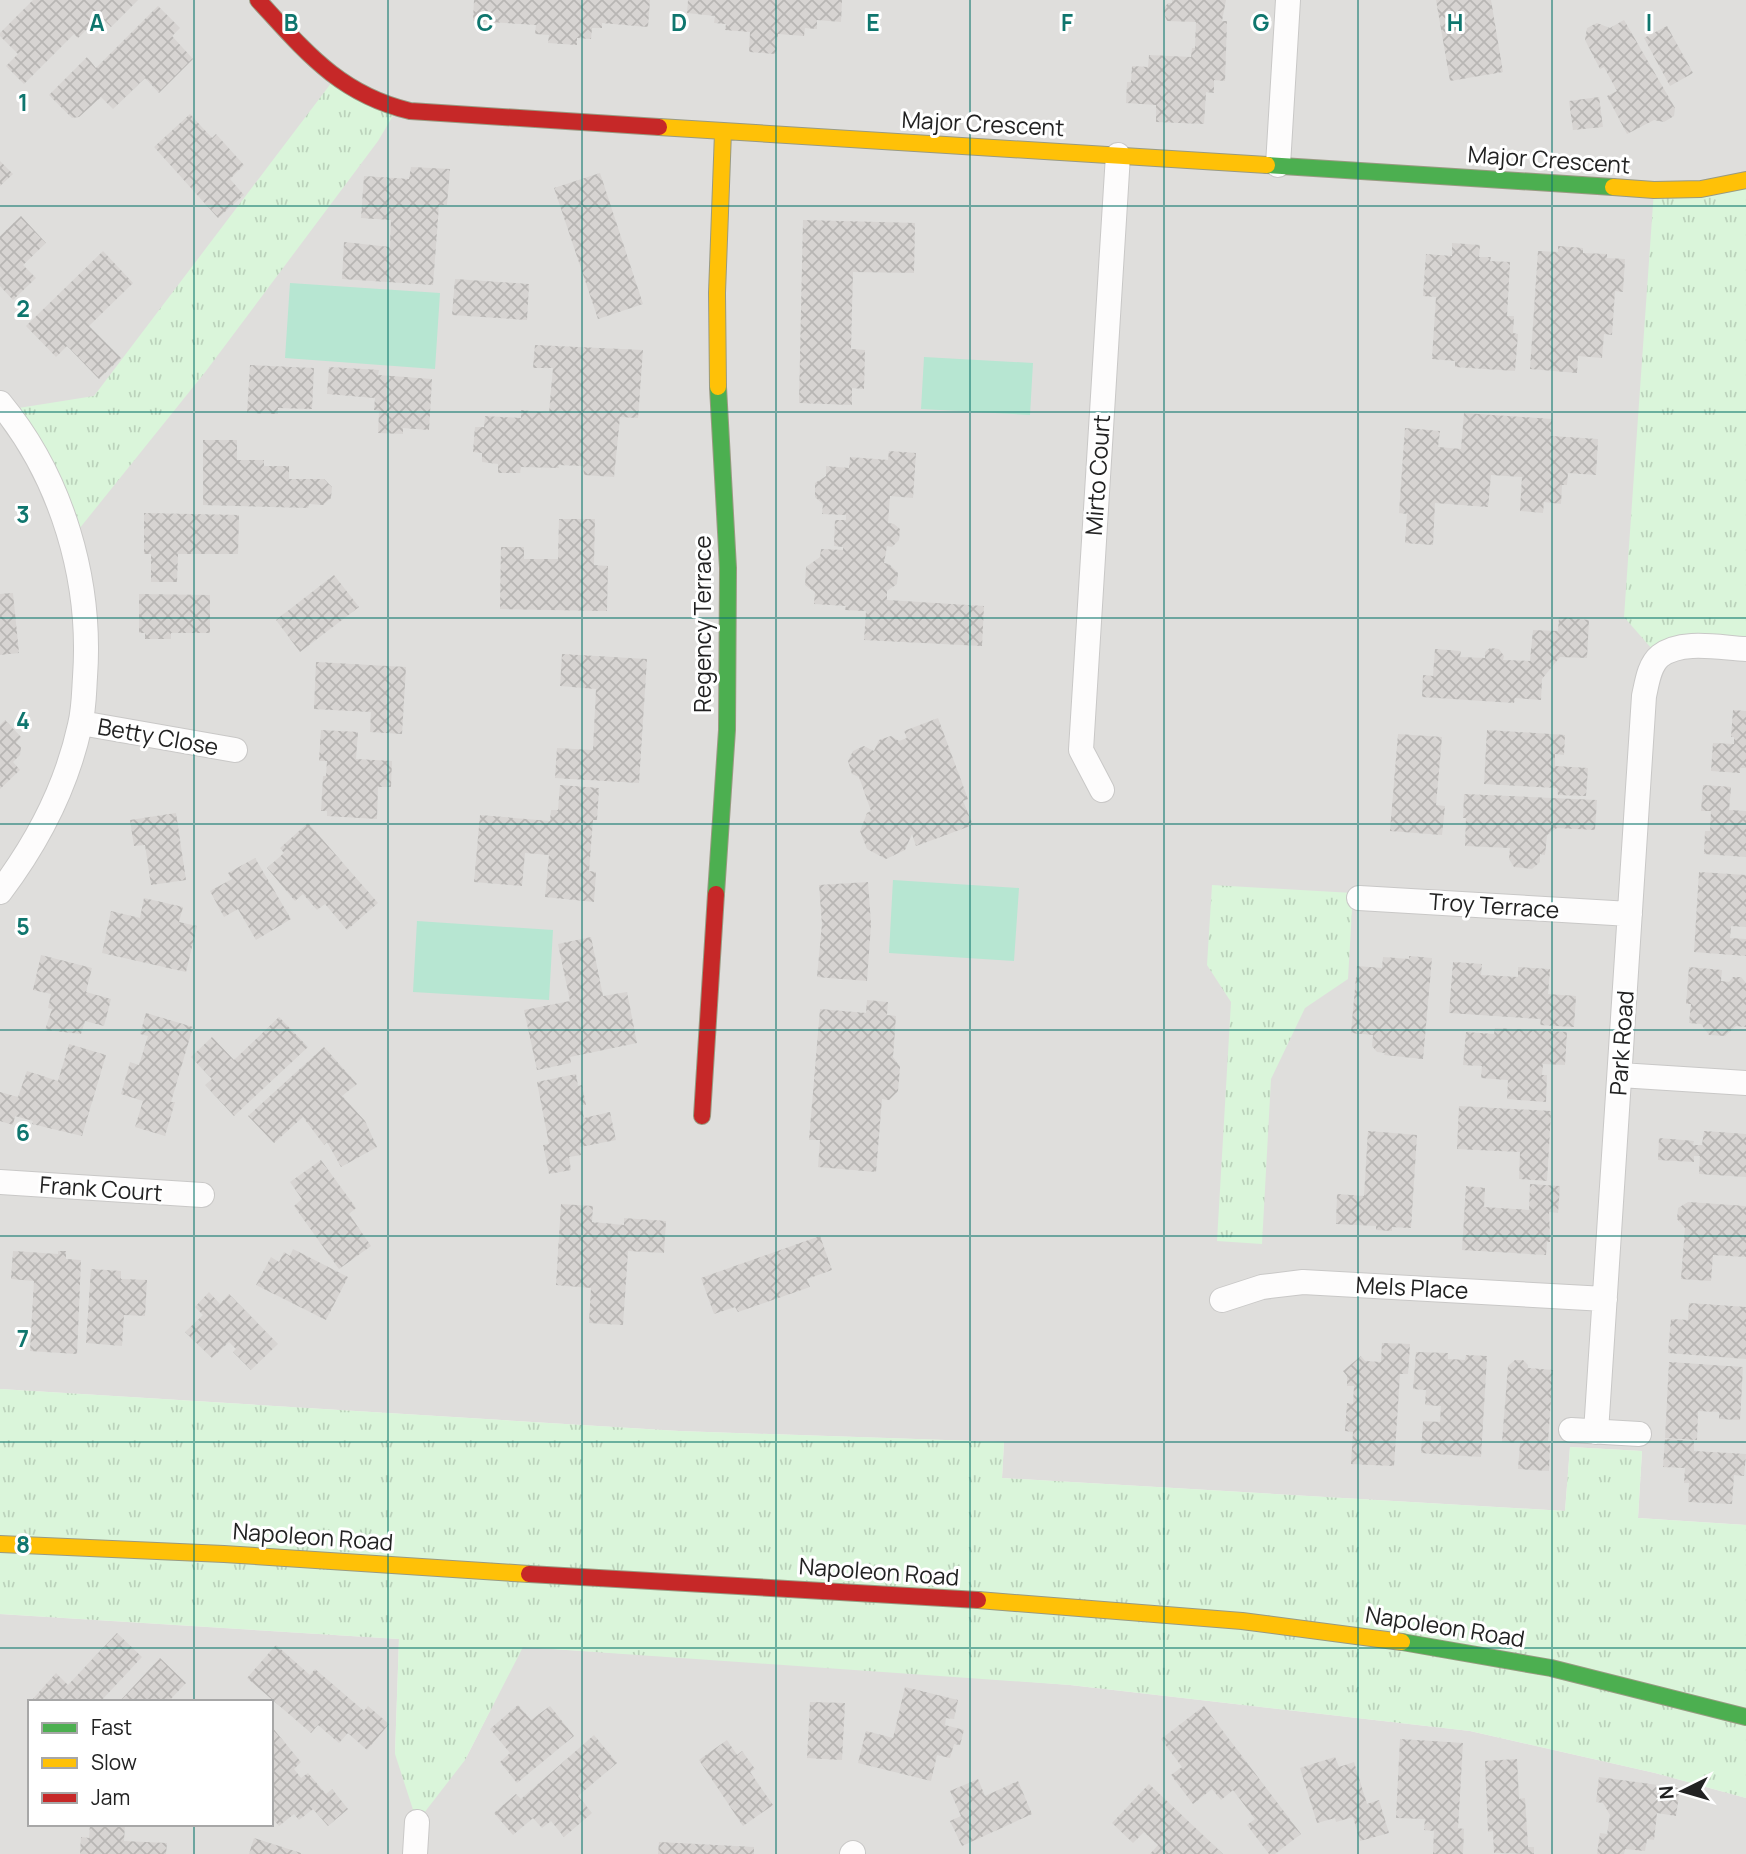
<svg xmlns="http://www.w3.org/2000/svg" width="1746" height="1854" viewBox="0 0 1746 1854" font-family="Manrope,sans-serif">
<style>
.residential{fill:#dfdedc;fill-rule:evenodd}
.park{fill:url(#park-tufts)}
.pitch{fill:#b7e6d2}
.building{fill:url(#building-cross-hatch)}
.lines{fill:none;stroke-linecap:round;stroke-linejoin:round}
.street-casing{stroke:#c9c8c7;stroke-width:26}
.fast-casing{stroke:#999a82;stroke-width:18}
.slow-casing{stroke:#999a82;stroke-width:18}
.jam-casing{stroke:#999a82;stroke-width:18}
.street{stroke:#fdfcfc;stroke-width:24}
.fast{stroke:#4caf50;stroke-width:16}
.slow{stroke:#ffc107;stroke-width:16}
.jam{stroke:#c62828;stroke-width:16}
.grid{fill:none;stroke:#0f766e;stroke-width:2;stroke-opacity:0.55}
.labels{text-anchor:middle;stroke-width:6;stroke-linejoin:round;paint-order:stroke}
.street-label{font-size:23px;fill:#222;stroke:#fff}
.grid-label{font-size:23px;text-anchor:middle;font-weight:bold;fill:#0f766e;stroke:#fff;stroke-width:6;stroke-linejoin:round;paint-order:stroke}
</style>
<defs>
<pattern id="park-tufts" width="24" height="20" patternUnits="userSpaceOnUse" patternTransform="scale(1.75)"><rect width="24" height="20" fill="#daf5da"/><path d="M3 7l-1-3M5 7V3M7 7l1-3M15 17l-1-3M17 17v-4M19 17l1-3" fill="none" stroke="#bbd2bb"/></pattern>
<pattern id="building-cross-hatch" width="8" height="8" patternUnits="userSpaceOnUse" patternTransform="scale(1.75)"><rect width="8" height="8" fill="#d7d4d2"/><path d="M0 0l8 8M0 8l8-8" fill="none" stroke="#b8b6b4"/></pattern>
</defs>
<rect width="100%" height="100%" fill="#f0eeeb"/>
<path class="residential" d="M0,0H1746V1525L1638,1518L1642,1451L1570,1447L1565,1511L1002,1478L1004,1442L679,1431L0,1389Z
M0,1614L399,1639L395,1754L465,1760L522,1647L863,1669L1070,1685L1470,1731L1655,1773L1746,1798V1854H0ZM30,1702H271V1824H30Z"/>
<path class="park" d="M335,78L397,109L378,141L206,371L71,539L6,410L94,396Z
M1746,180V649L1659,657L1624,617L1654,190Z
M1212,885L1353,893L1348,979L1305,1008L1271,1079L1262,1244L1217,1241L1231,1002L1207,965Z
M0,1389L679,1431L1004,1442L1002,1478L1565,1511L1570,1447L1642,1451L1638,1518L1746,1525V1798L1655,1773L1470,1731L1070,1685L523,1647L465,1760L417,1822L395,1754L399,1639L0,1614Z"/>
<path class="pitch" d="M290,283L440,293L435,369L285,358Z
M924,357L1033,363L1030,415L921,409Z
M893,880L1019,888L1014,961L889,953Z
M417,921L553,930L549,1000L413,992Z"/>
<path class="building" d="M33,0H138L111,27L100,16L78,38L74,34L24,84L6,66L18,54L0,36V33Z
M474,0H650L648,27L602,23V28H592L591,39L577,38V45L548,43L549,35L535,34L536,25L473,21Z
M688,0H842L841,22L817,20V29L805,28L804,36L778,34L776,54L749,52L750,32L725,30L726,24L714,23L715,16L687,13Z
M1172,0H1226L1222,21H1227L1225,81L1214,80V93L1206,92L1204,124L1156,122V105L1126,103L1127,82H1131L1132,66L1148,67L1149,55L1191,57L1192,48H1195L1196,22L1167,21L1164,14V8L1168,3H1172Z
M1436,0H1491L1503,72L1450,81Z
M158,6L180,28L172,36L193,59L159,93L145,78L113,109L101,97L79,117L72,118L49,95L87,57L96,68Z
M1624,20L1675,108L1674,116L1664,122L1654,120L1627,134L1607,96L1617,91L1604,67L1600,69L1585,40L1587,28L1597,23L1610,28Z
M1667,26L1693,73L1670,86L1644,38Z
M1599,97L1603,127L1573,130L1569,101Z
M190,114L212,138L216,134L244,165L230,179L244,195L218,218L154,147Z
M0,161L13,174L0,186Z
M411,167L450,169L447,205H439L433,285L342,279L344,242L390,247L391,220L361,218L364,176L409,179Z
M600,173L643,304L598,319L554,188Z
M21,216L46,243L23,265L36,278L13,300L0,286V236Z
M803,220L915,223L914,273L853,272L851,349L865,350L864,389L852,388V405L799,403Z
M1452,243L1480,245L1479,257H1491L1490,261L1510,262L1507,316H1514L1513,333L1518,334L1515,371L1455,367V361L1432,359L1436,297L1423,296L1426,254L1452,256Z
M1558,246L1583,248V253L1607,254V258L1625,259L1623,292L1615,291L1612,335L1604,334L1602,358L1578,356L1577,373L1530,369L1538,251L1558,252Z
M103,251L133,283L89,326L121,358L99,379L67,346L56,357L26,326Z
M455,279L529,284L527,320L452,315Z
M535,345L643,350L638,418L620,417L614,477L584,475L583,466L558,465L559,468L521,467L520,473H498V464L482,462V453L473,452L475,427H484L485,416L521,418V410L549,413L553,368H533Z
M250,365L314,368L312,409L278,408V414L247,413Z
M329,367L379,370L378,375L432,379L429,430L403,428V434L378,433L379,411L374,410L375,398L327,394Z
M1464,413L1552,419L1551,436L1598,439L1596,475L1568,473L1567,485H1562L1561,504L1544,502L1543,513L1520,511L1522,477L1491,475L1488,507L1435,503L1433,545L1405,543L1407,514L1399,513L1405,428L1440,431L1438,447L1461,449Z
M203,440H237V460H264V466H289V479H324L332,487L331,498L323,505L309,504L308,508L203,505Z
M889,451L916,453L913,498L890,496L888,523L894,524L900,529L899,540L892,547L887,546L884,563L889,564L898,573L897,584L887,591V600L984,606L982,646L864,640L866,611L845,610L846,606L814,604L815,592L805,585L806,567L820,557L821,549L843,550V547L834,546L835,520H846V515L822,514L823,504L815,497V483L826,476V466L849,468L850,457L888,460Z
M144,513L239,515L238,554H178L177,582H151V554H144Z
M559,519H595L594,565L608,566L607,611L500,609L501,547H524V559H558Z
M334,575L359,607L300,652L276,620Z
M13,593L19,653L0,655V594Z
M139,594L210,595V633H171V639H145V633H139Z
M1559,617L1589,620L1587,658L1560,657L1542,679L1541,700L1515,698L1514,703L1422,697L1423,675L1433,676L1435,649L1461,651L1460,657L1485,658V652L1490,648L1499,649L1504,656L1503,660L1530,661L1533,630L1558,631Z
M562,654L647,659L639,783L555,778L557,748L593,750L596,689L560,686Z
M316,662L406,667L402,734L370,732L371,712L314,709Z
M1733,710L1746,711V768H1740V773L1711,771L1713,743L1734,744V737H1731Z
M938,718L968,799L963,801L973,825L916,846L912,834L905,850L886,859L867,849L860,831L867,813L871,811L859,777L852,774L848,761L853,751L864,746L874,751L879,740L891,736L899,741L907,738L904,731Z
M5,720L21,737L16,743L21,747L20,755L13,762L20,770L0,789V725Z
M321,730L358,732L356,759L392,761L391,787H378L377,819L327,816V811H321L323,776H326L327,761H319Z
M1487,730L1565,735L1564,755L1555,754V766L1588,768L1586,796L1558,795L1557,788L1484,784Z
M1398,734L1442,737L1436,805L1445,806L1442,835L1390,831Z
M560,785L599,788L597,820H593L589,871L596,872L594,902L545,897L549,855L525,853L522,886L474,882L480,815L550,821L551,810H558Z
M1703,785L1731,787L1729,810L1746,811V857L1704,854L1705,831H1710L1711,811H1701Z
M1464,794L1597,800L1595,830L1557,828L1547,835L1545,855L1540,854V862L1532,869L1514,867L1509,859L1510,848L1465,846L1466,818H1463Z
M176,813L186,880L151,885L145,845L134,846L130,820Z
M308,823L378,903L347,930L325,904L317,910L303,894L295,901L267,868L284,853L280,848Z
M255,858L291,919L256,940L238,909L224,917L210,891L232,879L228,873Z
M1699,872L1746,875V927L1731,926L1730,938L1746,939V956L1694,952Z
M868,882L871,924L867,981L817,977L822,924L819,885Z
M144,898L183,907L179,922L197,926L186,972L102,953L111,911L140,918Z
M591,937L603,996L627,992L637,1043L570,1057L571,1063L537,1070L524,1010L570,1001L558,944Z
M41,955L92,968L86,992L111,999L104,1026L85,1021L81,1034L45,1030L52,1009L48,1008L51,994L33,990Z
M1409,956L1432,958L1423,1059L1384,1055L1385,1053L1377,1052L1372,1046L1373,1035L1351,1033L1357,966L1382,968L1383,957L1409,959Z
M1453,962L1482,964L1481,975L1518,977V967L1550,969L1548,994L1576,996L1574,1027L1540,1025L1541,1019L1449,1013Z
M1689,967L1722,970L1721,981L1729,982L1733,977H1741L1746,983V1027L1736,1026L1725,1036L1709,1035L1701,1024L1689,1023L1691,1004H1686Z
M867,1000L888,1002L887,1015L896,1016L893,1057L900,1067L898,1091L889,1100L882,1099L876,1172L818,1167L820,1140H809L820,1009L866,1013Z
M146,1013L193,1027L171,1102H175L165,1136L135,1127L143,1101L121,1094L130,1062L139,1065L148,1036L140,1034Z
M279,1017L308,1047L234,1116L205,1085L212,1079L191,1057L212,1037L234,1060Z
M1495,1028L1567,1032L1565,1065L1543,1064L1542,1075H1547L1546,1102L1507,1099L1508,1080L1481,1078L1482,1066L1463,1065L1466,1032L1494,1034Z
M69,1044L106,1055L82,1136L32,1124L33,1121L15,1116L13,1125L0,1121V1092L18,1097L27,1071L58,1081Z
M324,1047L357,1084L342,1096L365,1121L377,1147L341,1167L327,1142L324,1145L303,1117L274,1143L248,1116Z
M576,1074L578,1086L582,1085L586,1105H581L584,1118L610,1112L616,1140L580,1147L581,1155L569,1157L571,1170L549,1174L543,1145L549,1144L537,1082Z
M1459,1106L1551,1111L1547,1181L1519,1179L1520,1152L1457,1149Z
M1368,1131L1417,1135L1411,1228L1392,1227V1231L1376,1230V1226L1336,1224L1337,1194L1364,1196Z
M1704,1131L1746,1134V1177L1699,1174L1700,1156H1694V1162L1658,1160L1659,1138L1694,1141L1693,1145H1702Z
M321,1160L356,1208L349,1214L371,1246L339,1269L294,1206L302,1199L290,1182Z
M1530,1184L1560,1186L1558,1213L1549,1212L1550,1242H1547L1546,1255L1462,1250L1466,1186L1485,1188L1484,1207L1529,1210Z
M1688,1202L1746,1206V1257L1713,1255L1711,1281L1681,1279L1685,1228L1677,1219L1678,1208Z
M561,1204L593,1206L592,1222L624,1225V1218L666,1221L664,1253L628,1251L623,1325L589,1323L591,1288L556,1285Z
M820,1236L832,1270L807,1279L810,1287L738,1312L735,1307L714,1314L701,1278Z
M293,1249L348,1277L326,1320L256,1285L271,1257L279,1262L284,1252L290,1256Z
M13,1251L58,1254V1251H66V1259L81,1260L77,1354L30,1351L34,1281L11,1279Z
M91,1269L121,1271V1279L147,1280L145,1316L124,1315L122,1346L86,1343Z
M209,1292L220,1304L229,1294L278,1344L251,1370L233,1352L236,1349L229,1342L212,1358L185,1332L203,1315L195,1307Z
M1689,1303L1746,1307V1359L1668,1353L1671,1319L1688,1320Z
M1382,1343L1410,1344L1408,1374H1400L1394,1466L1351,1464L1353,1432L1345,1431L1347,1403L1353,1404L1354,1386H1347V1376L1343,1371L1361,1356L1365,1361L1381,1362Z
M1416,1352L1448,1353V1359L1465,1360L1466,1355L1487,1356L1481,1457L1421,1453L1423,1421L1440,1422L1441,1406L1425,1405L1426,1390L1413,1389Z
M1515,1360H1523L1528,1365V1368L1553,1370L1548,1441H1550L1549,1471L1518,1469L1520,1443L1502,1442L1508,1366Z
M1669,1362L1743,1367L1740,1420L1719,1419V1412L1698,1411L1697,1440L1665,1438Z
M1665,1439L1694,1441V1451L1746,1454L1744,1476L1734,1475L1732,1504L1688,1502L1689,1483H1684L1685,1468L1663,1467Z
M117,1633L142,1657L100,1702L31,1701L56,1673L68,1685Z
M276,1645L310,1675L315,1669L364,1711L368,1706L389,1724L367,1750L348,1733L339,1743L318,1725L311,1733L247,1678Z
M160,1658L186,1683L168,1702H119Z
M905,1687L958,1700L954,1719L946,1718L945,1725L964,1730L960,1745L954,1744L950,1758L937,1755L931,1781L858,1763L866,1731L893,1738Z
M810,1702L845,1703L842,1760L807,1758Z
M518,1705L531,1720L550,1706L574,1736L517,1783L500,1762L510,1753L490,1729Z
M1204,1706L1301,1834L1275,1854H1269L1247,1825L1255,1819L1233,1790L1221,1800L1212,1789L1193,1804L1171,1775L1182,1767L1161,1739Z
M271,1726L301,1762L294,1769L301,1778L308,1773L326,1794L332,1789L348,1809L328,1826L313,1809L299,1820L294,1814L279,1826L271,1817Z
M594,1735L617,1763L578,1796L592,1813L564,1837L551,1821L542,1828L533,1818L513,1835L494,1813L516,1794L521,1799Z
M1400,1739L1463,1743L1458,1828L1464,1829L1463,1854H1433L1434,1831L1424,1830L1425,1819L1396,1818Z
M727,1740L737,1755L742,1751L755,1769L750,1772L773,1805L743,1826L699,1760Z
M1335,1757L1339,1767L1354,1762L1367,1804L1379,1800L1389,1833L1360,1841L1353,1817L1336,1822L1335,1818L1317,1823L1300,1768Z
M1517,1759L1519,1799L1525,1798L1528,1847H1534V1854L1494,1853L1493,1831L1488,1832L1485,1761Z
M1599,1777L1680,1788L1676,1816L1657,1813L1654,1840L1647,1839L1645,1851L1625,1849L1624,1854H1597L1600,1833L1607,1834L1610,1815L1603,1803L1596,1802Z
M978,1779L985,1796L1018,1781L1032,1814L962,1846L950,1821L961,1816L950,1791Z
M1149,1784L1223,1854H1150L1158,1845L1144,1832L1133,1843L1112,1823Z
M90,1824H125L124,1841L167,1843L166,1854H80L81,1837L89,1838Z
M254,1838L301,1853V1854H249Z
M659,1842L754,1847V1854H658Z"/>
<g class="lines">
<g class="street-casing">
<path id="street" d="M1278,165L1288,0
M0,403C62,478 92,580 85,677C84,692 84,709 80,725C67,785 37,843 0,892
M81,723L235,750
M1102,790L1081,750L1118,155
M1359,898L1630,914
M1620,1075L1746,1083
M0,1182L202,1195
M1222,1300L1262,1287L1303,1282L1605,1299
M1571,1430L1639,1434
M1596,1432L1644,696C1647,683 1649,665 1660,656C1682,639 1721,648 1746,649
M415,1854L417,1822
M852,1854L853,1853"/>
</g>
<g class="fast-casing">
<path id="fast" d="M1267,165L1613,187
M716,894L727,730L728,568L718,387
M1402,1642L1551,1668L1746,1717"/>
</g>
<g class="slow-casing">
<path id="slow" d="M659,127L1267,165
M1613,187L1654,190L1701,189L1746,180
M718,387L717,293L723,132
M0,1544L224,1554L529,1574
M978,1600L1242,1621L1402,1642"/>
</g>
<g class="jam-casing">
<path id="jam" d="M258,0C305,51 339,94 410,111L659,127
M702,1116L716,894
M529,1574L978,1600"/>
</g>
<use href="#street" class="street"/>
<use href="#fast" class="fast"/>
<use href="#slow" class="slow"/>
<use href="#jam" class="jam"/>
</g>
<path class="grid" d="M194,0V1702M388,0V1854M582,0V1854M776,0V1854M970,0V1854M1164,0V1854M1358,0V1854M1552,0V1854M0,206H1746M0,412H1746M0,618H1746M0,824H1746M0,1030H1746M0,1236H1746M0,1442H1746M0,1648H1746M194,1824V1854"/>
<g class="labels">
<g class="street-label">
<text transform="translate(983 124) rotate(3)" y="8">Major Crescent</text>
<text transform="translate(1549 160) rotate(4)" y="8">Major Crescent</text>
<text transform="translate(1098 475) rotate(-86)" y="8">Mirto Court</text>
<text transform="translate(703 624) rotate(-90)" y="8">Regency Terrace</text>
<text transform="translate(158 737) rotate(10)" y="8">Betty Close</text>
<text transform="translate(1494 906) rotate(4)" y="8">Troy Terrace</text>
<text transform="translate(1622 1043) rotate(-86)" y="8">Park Road</text>
<text transform="translate(101 1189) rotate(4)" y="8">Frank Court</text>
<text transform="translate(1412 1288) rotate(3)" y="8">Mels Place</text>
<text transform="translate(313 1537) rotate(4)" y="8">Napoleon Road</text>
<text transform="translate(879 1572) rotate(4)" y="8">Napoleon Road</text>
<text transform="translate(1445 1627) rotate(9)" y="8">Napoleon Road</text>
</g>
</g>
<g class="grid-label">
<text x="97" y="31">A</text>
<text x="291" y="31">B</text>
<text x="485" y="31">C</text>
<text x="679" y="31">D</text>
<text x="873" y="31">E</text>
<text x="1067" y="31">F</text>
<text x="1261" y="31">G</text>
<text x="1455" y="31">H</text>
<text x="1649" y="31">I</text>
<text x="23" y="111">1</text>
<text x="23" y="317">2</text>
<text x="23" y="523">3</text>
<text x="23" y="729">4</text>
<text x="23" y="935">5</text>
<text x="23" y="1141">6</text>
<text x="23" y="1347">7</text>
<text x="23" y="1553">8</text>
</g>
<rect x="28" y="1700" width="245" height="126" fill="#ffffff" stroke="#a7a7a7" stroke-width="2"/>
<rect x="42" y="1723" width="35" height="10" fill="#4caf50" stroke="#a7a7a7" stroke-width="2"/>
<text x="91" y="1735" font-size="21" fill="#222222">Fast</text>
<rect x="42" y="1758" width="35" height="10" fill="#ffc107" stroke="#a7a7a7" stroke-width="2"/>
<text x="91" y="1770" font-size="21" fill="#222222">Slow</text>
<rect x="42" y="1793" width="35" height="10" fill="#c62828" stroke="#a7a7a7" stroke-width="2"/>
<text x="91" y="1805" font-size="21" fill="#222222">Jam</text>
<g transform="translate(1683 1791) rotate(265)" stroke="#ffffff" stroke-width="5" paint-order="stroke">
<path d="M0-5L12 26L0 18L-12 26Z" fill="#222222"/>
<text y="-10" font-size="19" font-weight="bold" text-anchor="middle" fill="#222222">N</text>
</g>
</svg>
